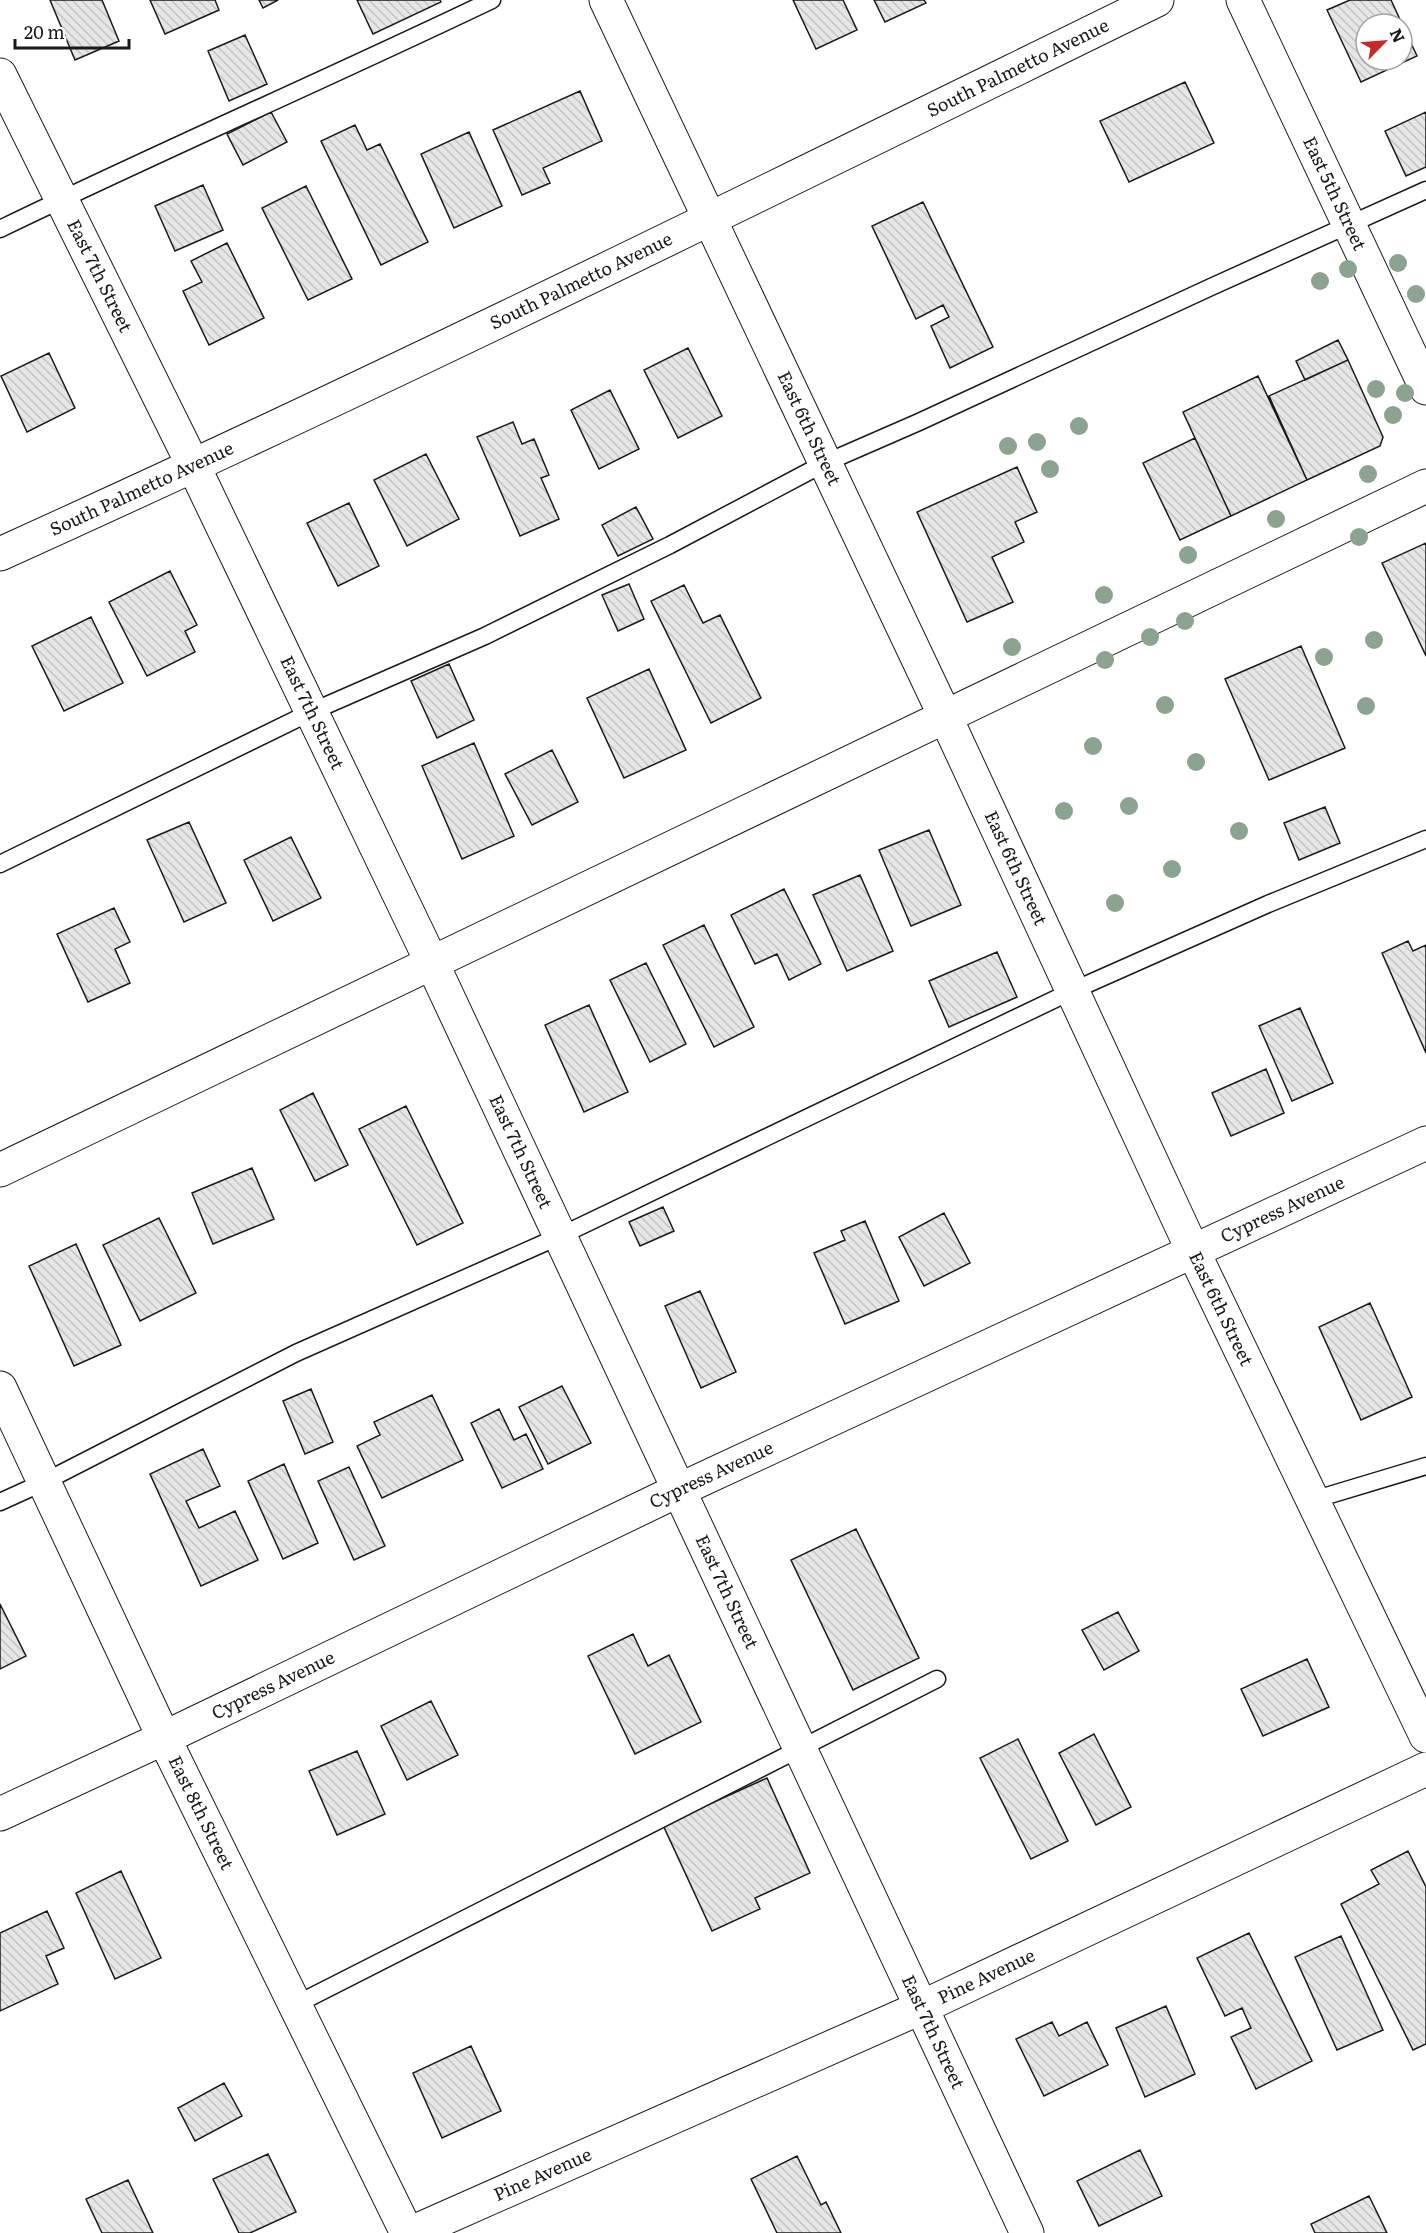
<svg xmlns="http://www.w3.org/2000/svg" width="1426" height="2233" viewBox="0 0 1426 2233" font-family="Literata,serif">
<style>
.building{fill:url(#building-back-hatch);stroke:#1a1a1a;stroke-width:1.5}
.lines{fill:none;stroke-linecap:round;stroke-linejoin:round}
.service-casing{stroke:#1a1a1a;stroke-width:19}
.minor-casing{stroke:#1a1a1a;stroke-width:35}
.secondary-casing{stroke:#1a1a1a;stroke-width:35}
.service{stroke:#fff;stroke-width:16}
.minor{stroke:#fff;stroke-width:33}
.secondary{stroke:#fff;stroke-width:33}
.tree{fill:#8aa48f}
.labels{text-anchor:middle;stroke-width:4.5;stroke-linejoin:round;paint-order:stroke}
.street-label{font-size:18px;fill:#1a1a1a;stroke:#fff}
</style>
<defs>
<pattern id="building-back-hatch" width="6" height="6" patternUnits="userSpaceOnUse" patternTransform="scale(1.5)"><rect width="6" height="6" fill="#e6e6e6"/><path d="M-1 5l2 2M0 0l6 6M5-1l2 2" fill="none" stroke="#c5c5c5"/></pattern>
</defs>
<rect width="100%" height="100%" fill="#fff"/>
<path class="building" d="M50,0H102L119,41L75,60Z
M150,0H215L219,10L165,34Z
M259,0H278L263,8Z
M357,0H440L441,2L373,34Z
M793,0H843L857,30L816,49Z
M874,0H924L926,3L885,22Z
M1350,0H1391L1402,24H1366V60H1402V24L1417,56L1361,82L1327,10Z
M245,35L267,84L229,101L208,51Z
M1185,82L1214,143L1129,182L1100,121Z
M580,91L602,141L543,168L550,183L522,195L493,130Z
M271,112L287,142L243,165L227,134Z
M1426,112V167L1406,176L1385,131Z
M355,125L367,150L380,144L428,242L381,265L321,141Z
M469,132L502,206L454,228L421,154Z
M203,185L223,230L175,251L155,206Z
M306,186L352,279L308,300L262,208Z
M923,202L993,347L950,368L931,326L949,317L943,305L916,319L872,226Z
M227,243L264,318L209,345L183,291L202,282L191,261Z
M1338,340L1348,360L1305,380L1296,361Z
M688,348L722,416L678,438L644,370Z
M49,353L75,408L27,432L1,376Z
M1348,360L1383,437L1380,446L1307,480L1269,396Z
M1258,376L1307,480L1231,516L1183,412Z
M610,390L639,449L599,469L571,410Z
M513,422L522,444L534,439L549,475L541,478L559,519L520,536L477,437Z
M1195,438L1231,516L1180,540L1143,463Z
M426,454L459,519L407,546L374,480Z
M1017,467L1037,512L1015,522L1024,542L992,557L1013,602L967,622L917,512Z
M349,503L379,566L338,586L307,523Z
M636,507L653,539L618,556L602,525Z
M1426,543V656L1382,563Z
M170,571L197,625L185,631L195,652L147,676L109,602Z
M629,584L644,619L618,631L602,595Z
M684,585L703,623L720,615L761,698L711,723L651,601Z
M91,617L123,683L64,711L32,646Z
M1301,646L1345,748L1269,780L1225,679Z
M449,664L474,720L437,738L411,681Z
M649,669L686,750L624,778L587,698Z
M474,743L514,836L462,859L422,766Z
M552,750L578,802L532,825L505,774Z
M1325,807L1340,843L1299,860L1284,823Z
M189,822L226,903L184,922L147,840Z
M929,830L961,905L911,926L879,850Z
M291,837L321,898L273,921L244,860Z
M860,875L893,951L847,971L813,895Z
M784,889L821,964L789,980L777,954L755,964L731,915Z
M114,908L130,942L115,949L130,983L88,1002L57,934Z
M704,925L754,1027L714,1047L663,945Z
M1408,941L1413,951L1426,945V1053L1382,953Z
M997,952L1017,997L949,1027L929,981Z
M646,963L686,1044L650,1062L610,980Z
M589,1005L628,1092L584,1112L545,1025Z
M1300,1008L1333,1083L1292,1101L1259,1026Z
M1266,1069L1284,1113L1231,1136L1212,1093Z
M313,1093L348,1165L315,1181L280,1110Z
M406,1106L463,1223L417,1245L359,1129Z
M252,1168L274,1219L213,1244L192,1193Z
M663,1207L674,1231L640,1246L629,1222Z
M944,1213L970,1263L924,1286L899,1237Z
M159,1218L196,1293L140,1321L103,1245Z
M865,1221L899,1301L845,1324L814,1253L845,1240L841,1231Z
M76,1244L121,1345L74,1366L29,1266Z
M700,1291L736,1372L701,1388L665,1306Z
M1370,1303L1412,1397L1361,1420L1319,1327Z
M562,1386L591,1443L548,1464L519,1407Z
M311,1389L333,1442L305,1454L283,1401Z
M432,1395L463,1460L382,1498L357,1446L380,1435L374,1422Z
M499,1409L514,1440L526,1434L543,1469L502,1488L471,1423Z
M203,1449L220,1486L186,1501L199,1528L235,1511L258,1560L201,1586L150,1474Z
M284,1464L318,1543L283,1559L248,1481Z
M349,1467L385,1546L354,1560L318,1481Z
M856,1529L919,1658L853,1690L791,1560Z
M0,1604L26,1656L0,1669Z
M1118,1612L1139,1651L1104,1670L1082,1630Z
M633,1634L648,1666L669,1655L701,1722L635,1754L588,1656Z
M1307,1659L1329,1707L1263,1736L1241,1689Z
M431,1701L458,1755L407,1780L381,1726Z
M1094,1734L1131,1807L1096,1825L1059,1753Z
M1018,1739L1068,1841L1031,1859L980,1758Z
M357,1751L385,1814L337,1835L309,1771Z
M767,1778L810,1873L755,1898L760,1909L712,1931L663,1825Z
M1408,1851L1426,1887V2044L1413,2050L1341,1904L1379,1884L1371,1870Z
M121,1871L161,1958L115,1979L76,1893Z
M47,1911L64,1948L46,1956L58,1984L0,2011V1933Z
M1249,1933L1312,2061L1256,2089L1231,2037L1251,2028L1242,2008L1225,2016L1197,1958Z
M1341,1936L1383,2030L1337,2050L1295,1957Z
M1166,2006L1195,2074L1145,2097L1116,2028Z
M1052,2022L1059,2036L1087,2022L1108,2065L1044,2096L1016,2039Z
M471,2046L501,2111L442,2138L413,2073Z
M224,2083L242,2116L195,2141L178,2108Z
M1140,2150L1162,2196L1099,2226L1077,2181Z
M268,2154L296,2212L250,2233H239L213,2179Z
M797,2156L821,2205L826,2202L841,2233H777L751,2179Z
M128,2180L153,2233H102L86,2199Z
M1369,2196L1387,2233H1315L1311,2224Z"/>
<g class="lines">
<g class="service-casing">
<path id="service" d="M0,229C163,150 329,78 492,0
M0,864L311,712L485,636L670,545L825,463L919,422L1211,287L1426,190
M1313,1500L1426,1466
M0,1502L44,1482L296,1353L560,1236L1072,991L1268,904L1426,839
M295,2005L937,1679"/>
</g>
<g class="minor-casing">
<g id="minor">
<path id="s1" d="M606,0L945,716L1193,1251L1426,1736"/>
<path id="s2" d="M1243,0L1426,388"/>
<path id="s3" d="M0,75L194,467L432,963L1027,2233"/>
<path id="s4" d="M0,554C390,378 773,188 1157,0"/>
<path id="s5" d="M0,1388L164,1738L407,2233"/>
<path id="s6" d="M0,1814L164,1738L679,1490L1426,1143"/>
<path id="s7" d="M411,2233L920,2008L1426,1769"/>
</g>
</g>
<g class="secondary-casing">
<path id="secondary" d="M0,1170L1426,486"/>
</g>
<use href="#service" class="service"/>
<use href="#minor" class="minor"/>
<use href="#secondary" class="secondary"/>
</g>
<g class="tree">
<circle cx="1398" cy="263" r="9"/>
<circle cx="1348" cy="269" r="9"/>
<circle cx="1320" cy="281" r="9"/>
<circle cx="1416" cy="294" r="9"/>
<circle cx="1376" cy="389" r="9"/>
<circle cx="1405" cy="393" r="9"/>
<circle cx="1393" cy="415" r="9"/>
<circle cx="1079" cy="426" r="9"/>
<circle cx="1037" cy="442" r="9"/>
<circle cx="1008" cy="446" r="9"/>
<circle cx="1050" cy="469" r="9"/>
<circle cx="1368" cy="474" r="9"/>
<circle cx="1276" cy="519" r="9"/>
<circle cx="1359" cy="537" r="9"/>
<circle cx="1188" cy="555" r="9"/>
<circle cx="1104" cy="595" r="9"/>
<circle cx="1185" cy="621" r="9"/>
<circle cx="1150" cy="637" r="9"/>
<circle cx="1374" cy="640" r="9"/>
<circle cx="1012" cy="647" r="9"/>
<circle cx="1324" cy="657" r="9"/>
<circle cx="1105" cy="660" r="9"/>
<circle cx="1165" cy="705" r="9"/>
<circle cx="1366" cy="706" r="9"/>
<circle cx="1093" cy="746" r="9"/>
<circle cx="1196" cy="762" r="9"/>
<circle cx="1129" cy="806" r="9"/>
<circle cx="1064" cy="811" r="9"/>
<circle cx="1239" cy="831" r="9"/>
<circle cx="1172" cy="869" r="9"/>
<circle cx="1115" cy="903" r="9"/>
</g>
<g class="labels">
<g class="street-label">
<text dy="6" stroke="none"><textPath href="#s4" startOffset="1128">South Palmetto Avenue</textPath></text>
<text dy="6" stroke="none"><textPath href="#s2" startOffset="214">East 5th Street</textPath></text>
<text dy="6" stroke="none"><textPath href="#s3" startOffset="224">East 7th Street</textPath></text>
<text dy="6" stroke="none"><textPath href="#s4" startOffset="642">South Palmetto Avenue</textPath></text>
<text dy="6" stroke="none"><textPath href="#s1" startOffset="474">East 6th Street</textPath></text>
<text dy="6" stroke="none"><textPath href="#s4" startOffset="156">South Palmetto Avenue</textPath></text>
<text dy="6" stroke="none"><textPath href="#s3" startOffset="710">East 7th Street</textPath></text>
<text dy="6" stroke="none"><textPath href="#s1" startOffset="960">East 6th Street</textPath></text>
<text dy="6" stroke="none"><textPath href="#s3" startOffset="1196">East 7th Street</textPath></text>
<text dy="6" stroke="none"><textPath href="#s6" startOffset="1418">Cypress Avenue</textPath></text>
<text dy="6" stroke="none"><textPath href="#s1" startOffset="1446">East 6th Street</textPath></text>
<text dy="6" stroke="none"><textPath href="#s6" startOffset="788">Cypress Avenue</textPath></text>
<text dy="6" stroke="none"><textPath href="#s3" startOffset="1682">East 7th Street</textPath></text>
<text dy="6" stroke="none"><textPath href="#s6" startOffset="302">Cypress Avenue</textPath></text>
<text dy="6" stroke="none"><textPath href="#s5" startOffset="470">East 8th Street</textPath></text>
<text dy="6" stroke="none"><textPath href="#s7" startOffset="630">Pine Avenue</textPath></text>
<text dy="6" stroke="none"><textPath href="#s3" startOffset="2168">East 7th Street</textPath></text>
<text dy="6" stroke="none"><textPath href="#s7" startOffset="144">Pine Avenue</textPath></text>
</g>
</g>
<g transform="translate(1384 42) rotate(65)"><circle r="28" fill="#ffffff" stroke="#a3a3a3" stroke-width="1.5"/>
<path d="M0-4.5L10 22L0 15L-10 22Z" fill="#c62828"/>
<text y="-9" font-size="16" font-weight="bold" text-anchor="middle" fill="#1a1a1a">N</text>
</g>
<path d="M15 39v9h114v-9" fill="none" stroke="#1a1a1a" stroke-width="3"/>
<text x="24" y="39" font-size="18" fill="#1a1a1a" stroke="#ffffff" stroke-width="4.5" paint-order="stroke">20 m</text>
</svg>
